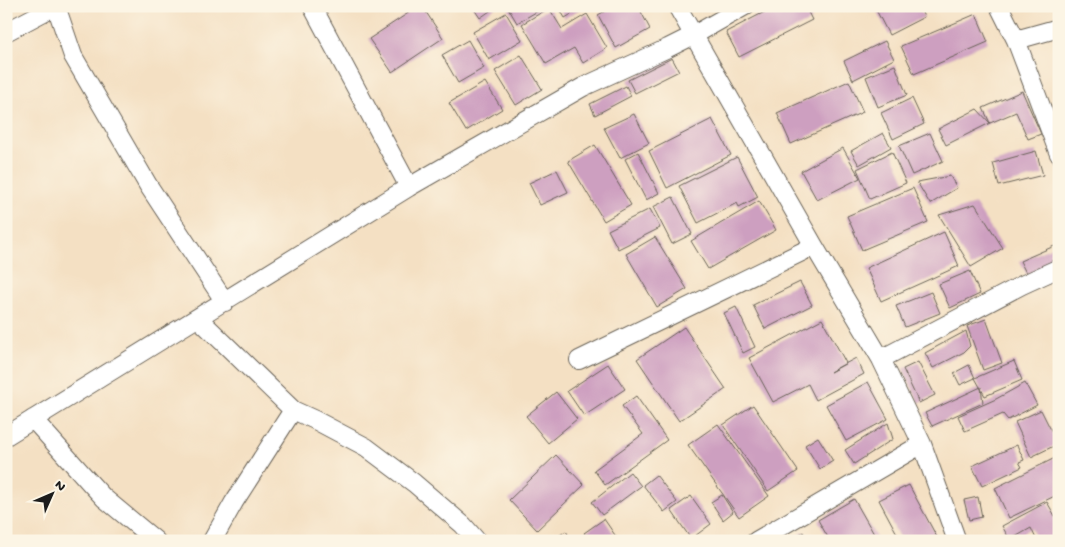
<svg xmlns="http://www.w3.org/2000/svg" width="1065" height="547" viewBox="0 0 1065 547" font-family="'Gochi Hand',sans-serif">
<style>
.building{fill:#cd9fc0}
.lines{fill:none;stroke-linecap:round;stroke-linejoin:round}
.street-casing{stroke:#686156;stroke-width:20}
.street{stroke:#fff;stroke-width:18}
</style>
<rect width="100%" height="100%" fill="#fcf5e5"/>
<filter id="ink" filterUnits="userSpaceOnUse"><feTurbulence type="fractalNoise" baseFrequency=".02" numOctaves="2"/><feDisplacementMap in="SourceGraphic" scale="10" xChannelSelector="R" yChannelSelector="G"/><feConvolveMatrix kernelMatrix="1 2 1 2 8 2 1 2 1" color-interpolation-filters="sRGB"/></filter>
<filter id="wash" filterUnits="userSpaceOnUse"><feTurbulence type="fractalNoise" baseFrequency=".0096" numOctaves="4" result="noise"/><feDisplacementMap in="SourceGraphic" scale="20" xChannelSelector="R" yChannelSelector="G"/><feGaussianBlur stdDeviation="1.12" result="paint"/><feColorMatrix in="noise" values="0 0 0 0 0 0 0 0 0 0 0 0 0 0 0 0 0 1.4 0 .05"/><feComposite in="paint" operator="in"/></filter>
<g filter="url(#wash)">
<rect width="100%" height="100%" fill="#f4e0c3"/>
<g id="blocks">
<path class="building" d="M419,6H422L443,38L392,72L369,39Z
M472,6H497L480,18Z
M507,6H542L543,8L517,23Z
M558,6H585L565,18Z
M614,6H638L650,29L616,48L598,15Z
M776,6H805L812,20L739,57L726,32Z
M874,6H919L924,17L889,35Z
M549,8L562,29L587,14L607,48L583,63L574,48L546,64L522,24Z
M506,13L522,40L489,60L473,32Z
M976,14L988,42L914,74L901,46Z
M468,40L484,68L458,83L442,55Z
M885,41L894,59L853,80L844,61Z
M521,55L542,89L516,105L495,71Z
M672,58L679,71L635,93L628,80Z
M895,65L907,95L878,107L866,77Z
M849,81L863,112L791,144L777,113Z
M485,82L502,109L466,131L449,103Z
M626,86L631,96L595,115L590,104Z
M1022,91L1041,134L1028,139L1016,112L990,123L983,108Z
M912,98L924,124L893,139L881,113Z
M977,109L990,123L946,145L938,129Z
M634,114L649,143L620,158L604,128Z
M712,119L731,155L667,188L649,151Z
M883,133L891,147L859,165L851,151Z
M930,133L943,161L912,175L899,146Z
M595,145L631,205L604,221L568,161Z
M843,148L860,178L817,200L801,171Z
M1036,151L1043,175L999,186L993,163Z
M638,152L659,193L646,200L625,159Z
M892,152L906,183L870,199L857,169Z
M737,157L758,197L739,207L737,203L698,223L679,186Z
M557,170L568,192L540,205L529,183Z
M950,176L957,188L930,204L917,182Z
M913,188L928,222L862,250L847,216Z
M673,197L692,234L672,244L653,207Z
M759,201L776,230L708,269L691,241Z
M975,204L1003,248L971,267L939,215Z
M650,209L660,228L618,249L608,230Z
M944,232L959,266L881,301L866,268Z
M655,237L687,289L657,307L626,254Z
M1059,244V261L1027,275L1020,261Z
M970,271L980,294L950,308L939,284Z
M800,282L812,305L765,329L753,305Z
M931,292L940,313L905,327L896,306Z
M736,307L755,347L743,353L724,313Z
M822,319L846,363L830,372L856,358L864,374L816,400L808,384L773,402L749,358Z
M986,319L1002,363L983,370L967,326Z
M684,327L726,389L679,421L637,359Z
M966,331L970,346L964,352L933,368L925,353Z
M1014,361L1022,380L985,396L975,378Z
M918,362L935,395L919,403L903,369Z
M608,364L625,389L584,416L567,391Z
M969,365L975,378L960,385L954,373Z
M868,382L888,419L846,441L826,405Z
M1025,383L1037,405L1008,420L1003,414L965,431L958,416L996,399Z
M981,387L983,403L932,426L925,413Z
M556,392L577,419L548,443L526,416Z
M636,396L667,440L605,485L594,470L643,434L622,406Z
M753,405L798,471L768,491L723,425Z
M1041,410L1058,444L1031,457L1015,422Z
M888,423L893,439L854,464L845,450Z
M718,424L769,496L739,517L688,445Z
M818,437L833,461L820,469L805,445Z
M1017,445L1024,460L1019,462L1022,467L982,486L972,466Z
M556,455L584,485L537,530L509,500Z
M1059,456V494L1009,518L995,488Z
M630,472L641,486L602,515L592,502Z
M656,475L677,502L664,512L643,485Z
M909,485L939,541H901L879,500Z
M722,495L733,512L723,520L711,502Z
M691,496L711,524L691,539L671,510Z
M978,497L982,517L969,520L964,500Z
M854,499L878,541H830L818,520Z
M1047,502L1059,523V541H1037L1031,528L1010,540L1002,526Z
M604,519L619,541H590L584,533Z
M566,531L572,541H551Z
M803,532L809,541H791Z"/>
</g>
</g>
<g filter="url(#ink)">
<use href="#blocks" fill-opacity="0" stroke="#686156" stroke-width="1"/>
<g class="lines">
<g class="street-casing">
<path id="street" d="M56,6L73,56L148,185L225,302
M312,6L409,187
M677,6L814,246L881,359L922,444L957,541
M999,6L1016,40L1059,154
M6,32L55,6
M1016,40L1059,28
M198,318L293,410L315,420L366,447L414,483L463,525L477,541
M881,359L1022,285L1059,268
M579,360L814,246
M33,419L92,485L104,498L156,541
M6,436L409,187L583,87L668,48L694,35L745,6
M212,541L234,502L293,410
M756,541L922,444"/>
</g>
<use href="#street" class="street"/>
</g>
</g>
<rect width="1065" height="547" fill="none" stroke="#fcf5e5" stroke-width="25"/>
<g transform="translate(52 494) rotate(45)" stroke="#fcf5e5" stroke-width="4" paint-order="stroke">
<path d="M0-4L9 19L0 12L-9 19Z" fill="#1c1c1c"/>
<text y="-8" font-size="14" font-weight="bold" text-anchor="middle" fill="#1c1c1c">N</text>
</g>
</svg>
